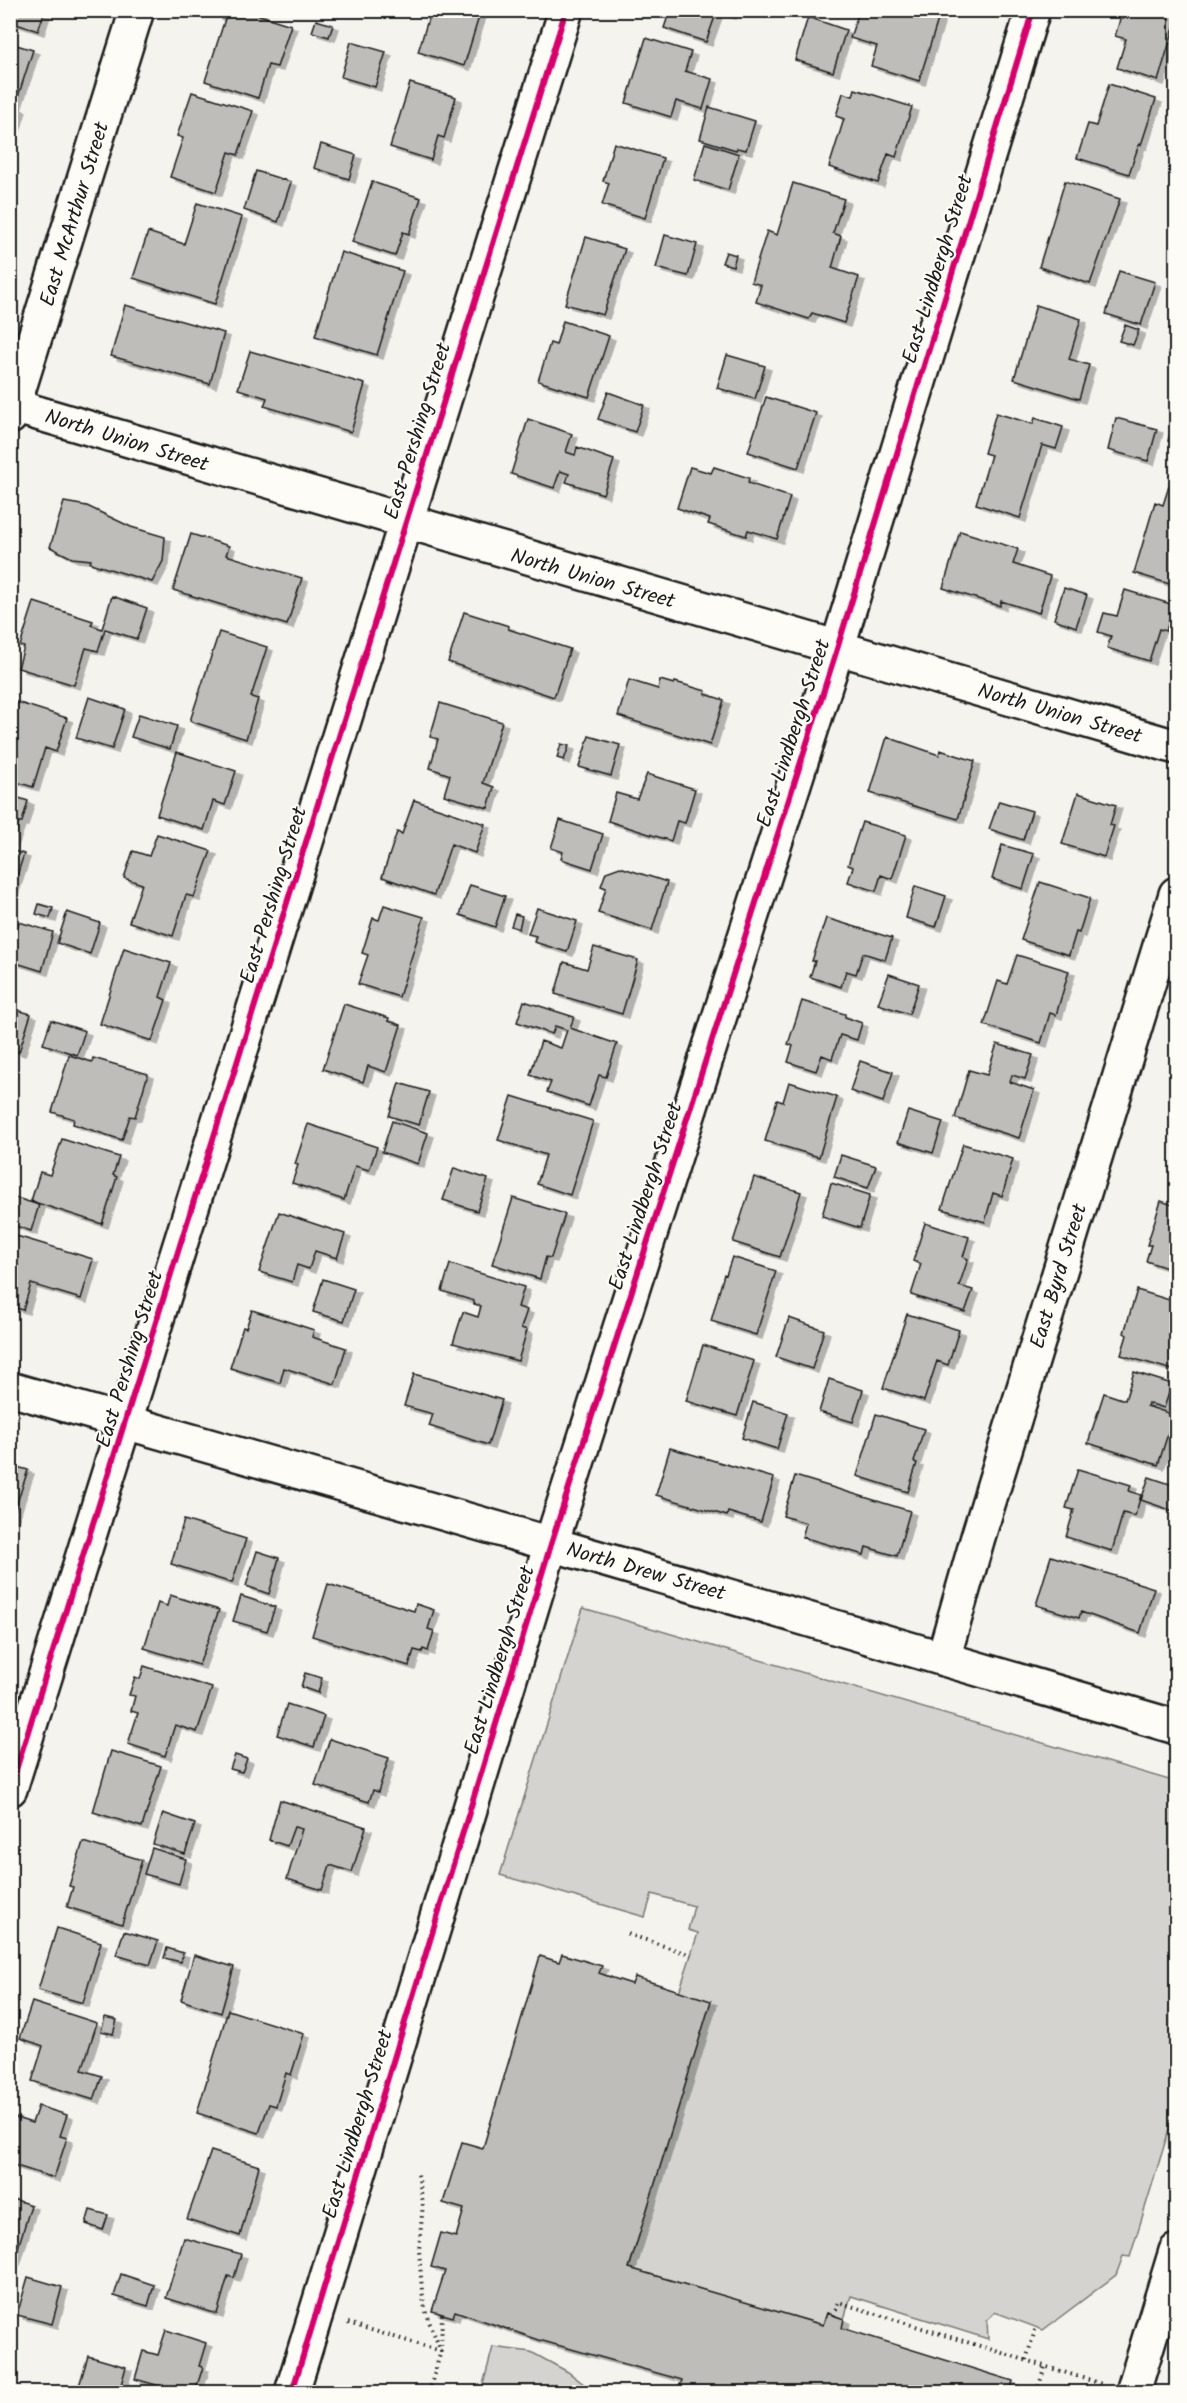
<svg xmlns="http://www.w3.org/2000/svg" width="1187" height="2403" viewBox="0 0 1187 2403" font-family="Kalam,sans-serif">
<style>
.green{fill:#d4d3cf;stroke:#787876;stroke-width:1.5}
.building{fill:#bebdba;stroke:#1c1c1c;stroke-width:1.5;filter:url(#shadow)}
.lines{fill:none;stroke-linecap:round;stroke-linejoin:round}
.minor-casing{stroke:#1c1c1c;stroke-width:38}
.path{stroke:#1c1c1c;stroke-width:4;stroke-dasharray:1.5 4.5;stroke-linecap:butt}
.minor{stroke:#fdfcf7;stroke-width:33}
.cycleway-casing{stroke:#fdfcf7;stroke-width:10}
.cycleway{stroke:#d6006c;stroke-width:6}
.labels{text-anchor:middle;stroke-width:4.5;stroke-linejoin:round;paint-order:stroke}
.street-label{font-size:21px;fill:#1c1c1c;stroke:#fdfcf7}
</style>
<defs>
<filter id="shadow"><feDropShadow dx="6" dy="4" stdDeviation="0" flood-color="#0004"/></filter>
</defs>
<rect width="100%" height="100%" fill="#f4f3ee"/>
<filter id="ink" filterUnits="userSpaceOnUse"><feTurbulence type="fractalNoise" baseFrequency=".0167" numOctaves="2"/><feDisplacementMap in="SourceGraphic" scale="12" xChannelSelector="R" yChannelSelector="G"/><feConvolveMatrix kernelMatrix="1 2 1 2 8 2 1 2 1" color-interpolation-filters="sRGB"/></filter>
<g filter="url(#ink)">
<path class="green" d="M583,1608L1176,1782V2107L1130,2257L1123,2256L1116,2275L1043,2330L995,2312L987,2320L988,2339L851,2296L844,2319L827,2313L823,2325L629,2268L710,2002L679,1992L698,1933L688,1930L694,1906L652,1894L645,1917L500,1875Z
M493,2347L531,2352L568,2372L594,2392H481Z"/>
<path class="building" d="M10,10H45L38,31L10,22Z
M218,10H261L259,15L291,25L277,67L268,65L258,98L205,81L225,19L216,16Z
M431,10H481L464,66L418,52Z
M670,10H731L730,15L717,11L706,42L664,28Z
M859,10H941L919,81L871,66L877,46L850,38Z
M1123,10H1176V21L1158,81L1117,68L1126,39L1115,36Z
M808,17L846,30L833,72L795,60Z
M316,20L333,25L329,37L312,32Z
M646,38L691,52L685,71L712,79L703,109L676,101L671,117L626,103Z
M351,42L386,52L375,87L341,77Z
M10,43L33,50L15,106L20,108L12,134Z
M410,83L456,97L444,138L438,136L431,160L390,147Z
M1109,84L1156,99L1141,145L1139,144L1129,174L1077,158L1088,124L1096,126Z
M855,89L912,107L896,157L888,154L878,183L829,167L844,119L836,116L843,93L853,96Z
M192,92L253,111L238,155L229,152L216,192L170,177L183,138L177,136Z
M709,107L755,121L746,150L737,148L736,150L700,139Z
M614,143L663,158L645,218L602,205L609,183L603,181Z
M705,143L739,154L728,190L694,180Z
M321,144L356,155L349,179L314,168Z
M256,171L291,182L278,222L244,210Z
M1065,181L1120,199L1090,284L1039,267Z
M372,182L421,198L409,234L403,232L395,256L352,242Z
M793,183L844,199L833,233L841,236L832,268L859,277L844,323L812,313L809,319L756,302L761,285L751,282L767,231L777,235Z
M197,203L242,217L215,304L133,278L148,232L184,244Z
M665,235L697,244L688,276L656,268Z
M586,237L625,249L603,315L565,304Z
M341,252L403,271L377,355L315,336Z
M726,252L736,255L733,266L722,263Z
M1119,271L1155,282L1141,325L1106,314Z
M125,305L224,333L210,384L111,356Z
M1036,305L1081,319L1069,359L1089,365L1079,399L1014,379Z
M563,321L609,336L589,397L538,381L550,343L556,345Z
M1125,325L1139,330L1133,345L1119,341Z
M250,351L365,384L351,432L264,406L267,398L238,389Z
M727,355L765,366L755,399L717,388Z
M608,392L644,405L635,432L598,419Z
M766,397L816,413L798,468L748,452Z
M996,413L1033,424L1035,418L1063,427L1056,449L1042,445L1020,518L976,504L991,455L984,453Z
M1176,413V443L1168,441Z
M1116,418L1157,429L1148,461L1108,450Z
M528,419L572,434L566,452L575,455L577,447L614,460L603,494L566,482L569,474L560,471L554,488L511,474Z
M690,467L711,473L714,467L749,478L748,483L790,497L777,539L748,530L746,536L708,524L710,519L677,508Z
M1172,477L1176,478V586L1134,573L1155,502L1163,505Z
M64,502L87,506L131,527L165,537L163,561L152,582L90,563L91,560L72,558L50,547Z
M960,531L1018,549L1013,564L1050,576L1039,613L1001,601L1000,606L943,588Z
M191,534L229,546L226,555L302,578L287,625L173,590Z
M1064,588L1087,595L1076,627L1054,619Z
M1125,590L1174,605L1166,631L1159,629L1149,661L1107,648L1111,636L1098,632L1104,613L1117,616Z
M112,596L147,608L137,639L105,629L98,651L86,648L74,685L18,668L24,647L20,646L34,602L93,621L91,625L102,629Z
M464,612L509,626L508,629L570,649L554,697L448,662Z
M219,632L267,647L251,697L258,699L246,739L190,721Z
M629,680L658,689L660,680L674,684L675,682L706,691L705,694L724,700L710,745L618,716Z
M89,697L125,709L112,749L76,738Z
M10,700L67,718L56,752L45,748L33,787L10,780Z
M440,703L502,722L483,783L494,787L488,808L444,795L450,775L430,768L438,739L430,737Z
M139,714L177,726L170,749L131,737Z
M589,736L620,745L611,776L579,767Z
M887,737L939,755L940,750L975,761L958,819L870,793Z
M561,744L569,746L564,760L557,758Z
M177,752L236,771L225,805L213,801L204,830L157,815Z
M647,774L695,789L685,823L677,821L671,841L608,821L616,793L637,799Z
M1078,793L1116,805L1110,825L1114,826L1104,857L1062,844Z
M10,795L28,801L22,822H19L10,848Z
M414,800L485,824L475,853L451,844L434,895L382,877L397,832L402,834Z
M999,801L1032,811L1023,840L989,829Z
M560,820L603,834L592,869L561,859L563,852L551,848Z
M862,822L906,835L892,879L881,875L876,891L848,882L853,867L848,865Z
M157,834L211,851L194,897L186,895L173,936L129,922L142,884L124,878L133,851L149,856Z
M1002,845L1034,854L1023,889L992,879Z
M10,850L24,854L10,897Z
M620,867L667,882L652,930L598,913L606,888L601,886L606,872Z
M1040,882L1090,898L1079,933L1076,932L1069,955L1021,940Z
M470,885L505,896L495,927L460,915Z
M915,886L946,896L936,927L906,918Z
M39,904L53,908L50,918L36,914Z
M384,905L424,917L399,997L358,984L368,955L362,953L373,918L379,920Z
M537,908L577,921L567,952L534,942L536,936L528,934Z
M67,912L100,923L90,954L57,943Z
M515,914L522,916L519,929L511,926Z
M826,918L892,938L885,960L863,953L856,974L846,971L841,987L810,977L815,961H812Z
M19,922L53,932L42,971L10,961V949Z
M594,947L638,960L622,1014L555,994L564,962L587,969Z
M124,948L171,963L160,997L166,1000L152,1041L100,1024Z
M1017,955L1069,971L1056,1015L1050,1013L1041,1043L984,1025L998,981L1007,984Z
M889,974L919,984L909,1014L878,1004Z
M524,1001L574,1017L570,1028L617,1044L606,1077L599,1075L589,1106L547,1092L551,1082L530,1075L541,1041L561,1048L567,1030L555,1026L552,1034L517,1022Z
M802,1001L845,1014V1017L862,1023L857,1040L840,1035L832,1059L822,1055L816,1071L788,1062L793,1046L788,1044Z
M344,1004L389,1018L388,1021L401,1025L386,1072L368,1066L363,1082L323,1069Z
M10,1008L31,1014L19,1052L10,1049Z
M51,1020L85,1031L77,1055L43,1044Z
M997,1044L1033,1055L1025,1079L1012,1075L1010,1082L1034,1090L1019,1138L955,1118L969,1070L987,1075Z
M69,1055L92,1062L93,1058L148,1074L135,1117L130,1116L122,1140L73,1124L74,1119L52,1112Z
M860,1061L893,1072L883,1102L850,1091Z
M789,1082L837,1097L819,1157L765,1141L777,1100L783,1102Z
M399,1083L429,1092L419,1125L389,1116Z
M512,1096L593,1121L570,1195L537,1184L546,1155L498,1140Z
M908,1111L943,1122L933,1153L898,1142Z
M392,1121L428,1133L418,1164L382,1152Z
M308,1124L377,1147L369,1170L355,1166L344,1200L292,1183L298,1165L295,1164Z
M62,1139L119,1157L113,1175L117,1177L102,1224L31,1201L40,1172L50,1175Z
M963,1144L1013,1159L1002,1196L993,1193L985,1222L942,1209Z
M841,1155L876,1166L868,1188L834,1177Z
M454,1168L488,1179L477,1211L443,1200Z
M754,1177L801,1192L780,1257L733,1242Z
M831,1183L870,1195L860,1228L822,1216Z
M10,1196L39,1205L31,1231L10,1224Z
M513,1198L565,1214L551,1258L546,1257L540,1279L492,1264Z
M1161,1201L1176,1206V1271L1146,1261L1151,1245H1147Z
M279,1212L345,1234L337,1258L315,1251L309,1269L297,1265L292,1282L259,1272Z
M925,1223L969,1237L963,1257L968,1259L959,1286L973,1290L965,1312L911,1295L921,1264L913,1261Z
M10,1234L93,1259L81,1299L31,1284L23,1310L10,1306Z
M732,1257L776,1271L756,1335L711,1321L724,1274L726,1275Z
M450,1264L524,1287L518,1307L527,1310L521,1328L527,1330L518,1361L453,1343L463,1312L478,1317L481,1306L474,1304V1301L442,1291Z
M323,1279L354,1289L344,1321L313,1312Z
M1137,1290L1176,1302V1371L1121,1355L1127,1335L1124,1333Z
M252,1310L314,1330L312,1337L346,1348L335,1384L284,1368L280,1383L230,1368L243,1327L246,1328Z
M907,1314L959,1330L948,1365L937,1361L924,1401L883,1388Z
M789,1318L824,1330L812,1369L776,1357Z
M703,1345L754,1361L737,1416L686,1401Z
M1134,1372L1172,1384L1164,1408L1148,1403L1147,1406L1174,1415L1158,1465L1088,1443L1104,1393L1125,1400Z
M414,1374L502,1400L488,1445L429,1426L433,1414L404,1406Z
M829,1379L863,1390L853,1422L819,1412Z
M753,1402L788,1413L777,1449L742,1438Z
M876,1414L924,1429L914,1462L917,1463L908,1492L857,1476Z
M670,1448L774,1478L761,1522L728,1512L727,1516L656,1495Z
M10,1465L28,1470L12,1518H10Z
M1078,1469L1131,1485L1129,1491L1141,1495L1135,1516L1123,1513L1112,1551L1066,1537L1074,1510L1066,1508Z
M795,1476L910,1511L897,1556L866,1547L864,1555L802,1537L806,1523L783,1516Z
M1149,1477L1176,1486V1501L1173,1511L1141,1500Z
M184,1520L246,1539L232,1583L171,1564Z
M257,1551L279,1558L269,1594L246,1586Z
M1051,1556L1154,1588L1140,1633L1081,1612L1079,1618L1036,1605Z
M328,1584L414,1611L416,1604L434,1610L428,1629L434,1631L428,1651L423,1649L422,1652L414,1650L409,1666L312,1636Z
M170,1595L219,1610L199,1665L144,1648L158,1603L167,1606Z
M241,1596L275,1607L267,1631L233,1621Z
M144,1666L212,1688L197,1732L175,1725L165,1756L128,1744L138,1713L131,1711L135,1696L129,1695L135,1677L140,1679Z
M305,1673L322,1678L318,1693L301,1687Z
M287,1704L324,1716L314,1747L277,1735Z
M330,1739L389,1758L378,1792L373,1790L369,1802L315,1785Z
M111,1751L161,1766L142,1827L93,1812Z
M235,1755L247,1759L242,1772L230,1769Z
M280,1800L366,1827L352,1872L330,1865L322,1890L287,1879L302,1829L294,1827L287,1846L269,1840Z
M163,1813L195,1824L185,1854L153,1844Z
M83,1842L142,1860L122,1924L67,1907L73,1887L69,1886Z
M152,1848L186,1859L179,1884L144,1874Z
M57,1928L101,1942L83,2003L38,1990Z
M124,1931L158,1941L150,1965L116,1955Z
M167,1948L183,1953L181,1962L164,1958Z
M562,1954L602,1966L599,1973L616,1979L632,1984L635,1977L711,2001L629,2268L823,2325L827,2313L844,2319L842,2328L1013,2381L1010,2392H678L682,2380L539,2340L455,2311L453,2317L432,2311L445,2271L431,2267L441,2233L456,2237L464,2209L443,2203L462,2142L483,2148L540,1956L559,1962Z
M194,1955L234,1967L221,2013L181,2000Z
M32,2002L97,2023L82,2070L102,2076L94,2100L32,2081L43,2046L20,2038Z
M228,2010L304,2034L291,2075L286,2073L276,2106L269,2104L259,2133L197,2113Z
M105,2017L117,2020L113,2034L101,2031Z
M38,2106L67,2115L60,2136L67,2138L54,2178L10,2164V2116L32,2123Z
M211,2151L259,2166L240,2236L187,2219Z
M10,2198L31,2205L14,2261L10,2260Z
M90,2210L108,2215L103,2230L86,2224Z
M184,2238L241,2254L234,2278L228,2276L217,2314L166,2298Z
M121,2274L154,2285L148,2306L114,2296Z
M28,2277L62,2287L52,2324L17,2315Z
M166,2330L206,2343L199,2366L203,2367L195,2392H181L135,2379L143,2351L158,2355Z
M88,2356L126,2367L119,2392H101L79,2386Z"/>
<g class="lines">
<g class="minor-casing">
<path id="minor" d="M10,405L1176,747
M10,417L137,10
M10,1389L551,1544L1176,1727
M943,1659L978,1537L1176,894
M10,1789L566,10
M292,2392L551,1544L837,649L1033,10
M1133,2392L1176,2251"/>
</g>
<path class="path" d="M628,1934L691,1955
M834,2316L838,2302L1102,2384
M348,2323L441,2351L426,2314L422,2291L419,2250L423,2203L418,2174
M1026,2360L1036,2327
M429,2392L441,2351L442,2314
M1037,2392L1045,2366"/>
<use href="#minor" class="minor"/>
<g class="cycleway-casing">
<path id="cycleway" d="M10,1789L566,10
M292,2392L551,1544L837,649L1033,10"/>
</g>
<use href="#cycleway" class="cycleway"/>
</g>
</g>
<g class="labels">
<g class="street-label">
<text transform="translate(74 214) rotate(-73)" y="7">East McArthur Street</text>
<text transform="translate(937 269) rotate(-73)" y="7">East Lindbergh Street</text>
<text transform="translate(417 431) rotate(-73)" y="7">East Pershing Street</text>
<text transform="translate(127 440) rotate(17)" y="7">North Union Street</text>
<text transform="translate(593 578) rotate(16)" y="7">North Union Street</text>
<text transform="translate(1060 713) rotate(16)" y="7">North Union Street</text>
<text transform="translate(793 733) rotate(-72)" y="7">East Lindbergh Street</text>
<text transform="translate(273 895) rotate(-73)" y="7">East Pershing Street</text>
<text transform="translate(645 1196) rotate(-72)" y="7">East Lindbergh Street</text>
<text transform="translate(1058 1276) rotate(-73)" y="7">East Byrd Street</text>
<text transform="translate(129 1359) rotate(-73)" y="7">East Pershing Street</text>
<text transform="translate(646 1571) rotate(16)" y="7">North Drew Street</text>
<text transform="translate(499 1660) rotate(-73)" y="7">East Lindbergh Street</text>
<text transform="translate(357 2124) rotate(-73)" y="7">East Lindbergh Street</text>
</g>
</g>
<rect width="1187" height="2403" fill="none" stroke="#fdfcf7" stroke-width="36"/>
<rect x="18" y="18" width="1151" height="2367" fill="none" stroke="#1c1c1c" stroke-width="2" filter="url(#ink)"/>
</svg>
